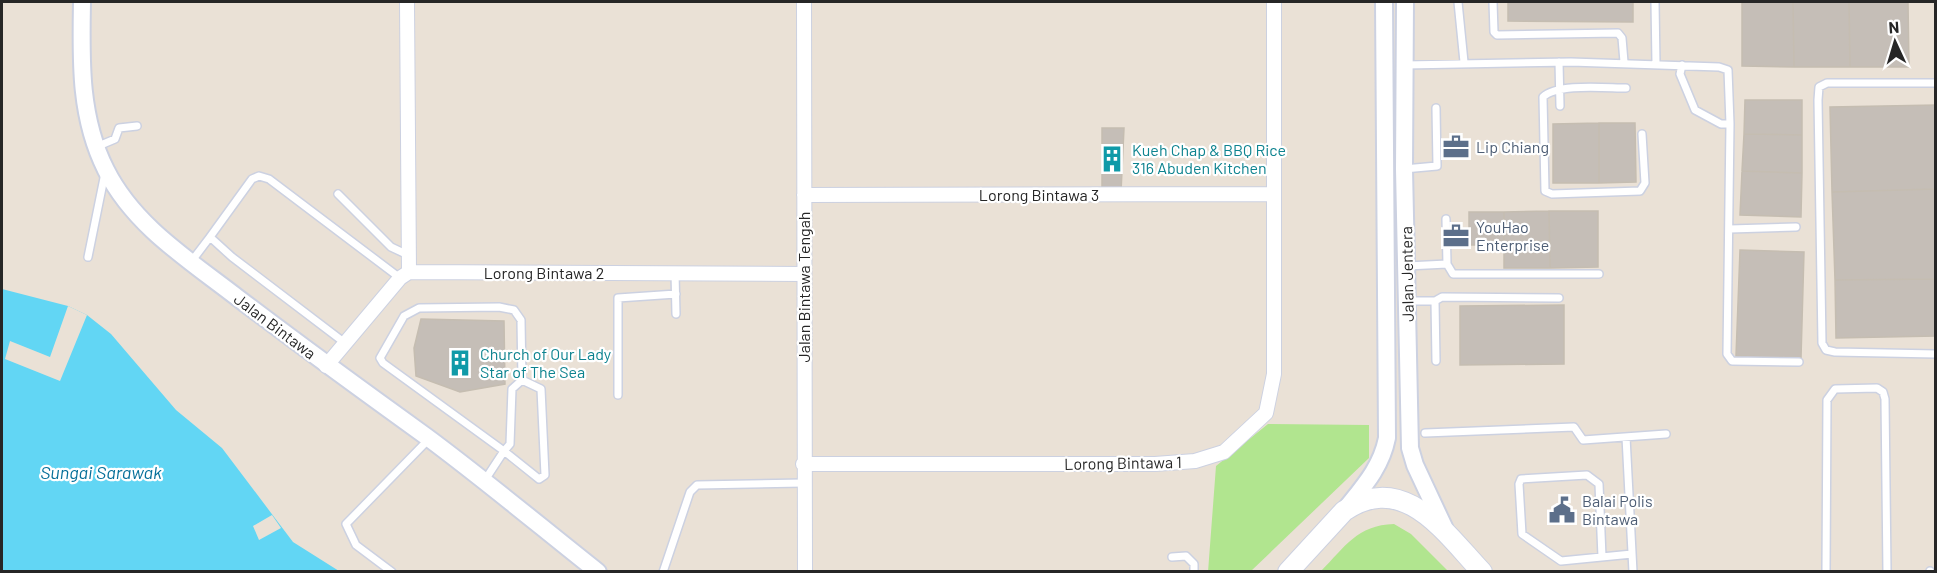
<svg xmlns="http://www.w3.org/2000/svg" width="1937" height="573" viewBox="0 0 1937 573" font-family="Barlow,sans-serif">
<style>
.green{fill:#b1e58f}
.water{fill:#62d6f4}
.pier{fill:#eae1d6}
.building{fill:#c5beb7;stroke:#c5bdb1;stroke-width:1.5}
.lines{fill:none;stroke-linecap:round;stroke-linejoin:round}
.service-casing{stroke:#ccd1e1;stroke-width:10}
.minor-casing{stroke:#ccd1e1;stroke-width:16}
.tertiary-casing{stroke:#ccd1e1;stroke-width:20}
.secondary-casing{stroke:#ccd1e1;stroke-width:22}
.service{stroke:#fff;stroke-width:7}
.minor{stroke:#fff;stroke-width:14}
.tertiary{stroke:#fff;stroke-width:16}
.secondary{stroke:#fff;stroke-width:20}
.labels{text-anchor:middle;stroke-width:4.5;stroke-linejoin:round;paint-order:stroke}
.service-label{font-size:16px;fill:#4e5e75;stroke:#fff;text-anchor:start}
.culture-label{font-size:16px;fill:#0d838f;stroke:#fff;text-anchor:start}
.street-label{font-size:16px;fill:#262626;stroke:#fff}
.water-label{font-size:18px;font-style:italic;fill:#06709a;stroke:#fff}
</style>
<rect width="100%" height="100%" fill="#eae1d6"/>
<path class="green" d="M1268,424L1369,425V458L1251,571L1208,572L1216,466Z
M1394,524L1411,534L1448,571H1321C1345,547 1357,525 1394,524Z"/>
<path class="water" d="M2,289L68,306L87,315L111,334L176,410L222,448L293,542L339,571L2,572Z"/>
<path class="pier" d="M68,306L87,315L60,381L5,359L10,341L50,357Z
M272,515L281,528L259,540L253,526Z"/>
<path class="building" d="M1508,2H1633V22L1508,21Z
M1742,2H1793L1794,67L1742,66Z
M1793,2H1849L1850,67H1794Z
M1849,2H1908L1909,67H1850Z
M1745,100H1802V135L1744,134Z
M1936,105V189L1832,192L1830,107Z
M1599,123H1635L1636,182L1599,183Z
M1599,123V183H1553V124Z
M1102,128H1124L1121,192L1102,191Z
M1744,134L1802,135V173L1742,171Z
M1742,171L1802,173L1801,217L1740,215Z
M1936,189V279L1835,280L1832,192Z
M1549,211L1550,268H1504V212Z
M1549,211H1598V267L1550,268Z
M1469,212H1504V245H1469Z
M1740,250L1804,252L1801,358L1736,356Z
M1936,279V336L1836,338L1835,280Z
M1564,305V364L1460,365V306Z
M421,319L504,321L505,384L460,392L416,376L414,348Z"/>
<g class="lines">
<g class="service-casing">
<path id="service" d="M1458,2L1464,62
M1493,2L1494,32L1497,35L1618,33L1622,38L1624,62
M1655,2L1656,64
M1559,62L1560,106
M1405,65L1571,62L1719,67L1728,70L1730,124
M1682,65L1680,74L1695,110L1721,124H1730L1727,354L1732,361L1799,362
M1936,83H1827L1819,87L1818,100L1822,343L1826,350L1835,352L1936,354
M1626,88C1606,88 1557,83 1543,97L1545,191L1552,194L1640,191L1645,183L1642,134
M96,147L115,139L119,128L137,126
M1404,169L1437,166L1436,108
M338,194L391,247L408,255
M1446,219L1447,264L1453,274H1599
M1730,229L1796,227
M88,257L105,173
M191,262L210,237
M1407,266L1447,264
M675,273L676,314
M1408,301H1435L1442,297L1559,298
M1435,301L1436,361
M499,307L514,310L521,320L522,380L512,389L510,444L504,451L383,363L380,358L404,316L419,308Z
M345,343L232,257L210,237L252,179L259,176L269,179L400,278
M618,395V298L676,294
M1425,433L1574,427L1583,440L1666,434
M1626,437L1633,572
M485,480L504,451L539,479L545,475L541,389L522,380
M1172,557L1186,556L1194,564V572
M1602,557L1599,484L1587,475L1521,479L1519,484L1522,534L1561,561L1632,554
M1930,571V572
M392,572L356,545L346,524L429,439
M663,572L690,492L697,485L803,483
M1826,572L1827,400L1835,389L1877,388L1883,392L1885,399L1887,572"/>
</g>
<g class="minor-casing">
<path id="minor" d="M407,2L409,272
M804,2L805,572
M804,195L1273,194
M326,366L400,278L409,272L804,274
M803,464H1155L1195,461L1224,452L1266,413L1274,374V2"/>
</g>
<g class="tertiary-casing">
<path id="tertiary" d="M82,2C81,59 79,117 106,170C134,226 189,260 238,298C300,345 363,391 427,437C485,480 541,527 598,572
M1405,2L1404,169L1410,448L1415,465L1444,527
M1344,511C1363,487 1381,468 1387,438L1384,2"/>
</g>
<g class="secondary-casing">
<path id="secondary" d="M1288,572L1344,511C1404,470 1445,533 1482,572"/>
</g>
<use href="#service" class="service"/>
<use href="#minor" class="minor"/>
<use href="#tertiary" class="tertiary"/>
<use href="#secondary" class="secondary"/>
</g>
<defs>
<g id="office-bare" transform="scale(2.07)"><path d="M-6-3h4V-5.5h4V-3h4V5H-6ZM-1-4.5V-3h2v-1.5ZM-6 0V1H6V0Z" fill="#5c6f8a" stroke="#fff" stroke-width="2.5" paint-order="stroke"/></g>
<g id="building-bare" transform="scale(2.07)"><path d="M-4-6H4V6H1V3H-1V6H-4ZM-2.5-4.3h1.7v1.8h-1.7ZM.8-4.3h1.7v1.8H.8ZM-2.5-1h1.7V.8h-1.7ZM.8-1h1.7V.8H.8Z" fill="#0f9aa8" stroke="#fff" stroke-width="2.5" paint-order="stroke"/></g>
<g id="civic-bare" transform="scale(2.07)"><path d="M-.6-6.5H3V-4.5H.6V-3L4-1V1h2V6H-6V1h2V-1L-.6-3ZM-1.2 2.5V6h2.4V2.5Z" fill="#5c6f8a" stroke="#fff" stroke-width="2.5" paint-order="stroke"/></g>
</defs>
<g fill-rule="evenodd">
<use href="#office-bare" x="1456" y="147"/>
<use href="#building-bare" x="1112" y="159"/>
<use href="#office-bare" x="1456" y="236"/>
<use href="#building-bare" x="460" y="363"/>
<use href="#civic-bare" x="1562" y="510"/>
</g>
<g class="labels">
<g class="service-label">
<text x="1476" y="153">Lip Chiang</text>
<text x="1476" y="233">YouHao<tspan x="1476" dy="18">Enterprise</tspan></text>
<text x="1582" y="507">Balai Polis<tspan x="1582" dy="18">Bintawa</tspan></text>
</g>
<g class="culture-label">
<text x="1132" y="156">Kueh Chap &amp; BBQ Rice<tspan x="1132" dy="18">316 Abuden Kitchen</tspan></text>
<text x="480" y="360">Church of Our Lady<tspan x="480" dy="18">Star of The Sea</tspan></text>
</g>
<g class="street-label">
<text x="1039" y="201">Lorong Bintawa 3</text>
<text x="544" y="279">Lorong Bintawa 2</text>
<text transform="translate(1407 274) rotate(-91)" y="6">Jalan Jentera</text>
<text transform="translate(804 287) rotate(-90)" y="6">Jalan Bintawa Tengah</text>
<text transform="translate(275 326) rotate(37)" y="6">Jalan Bintawa</text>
<text transform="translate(1123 463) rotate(-1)" y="6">Lorong Bintawa 1</text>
</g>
<g class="water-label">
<text x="101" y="479">Sungai Sarawak</text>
</g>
</g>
<rect width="1937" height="573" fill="none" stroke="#262626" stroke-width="6"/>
<g transform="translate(1895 42) rotate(356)" stroke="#ffffff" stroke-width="4.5" paint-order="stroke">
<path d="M0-4.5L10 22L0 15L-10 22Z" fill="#262626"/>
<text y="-9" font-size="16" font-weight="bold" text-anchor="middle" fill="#262626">N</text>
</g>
</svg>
